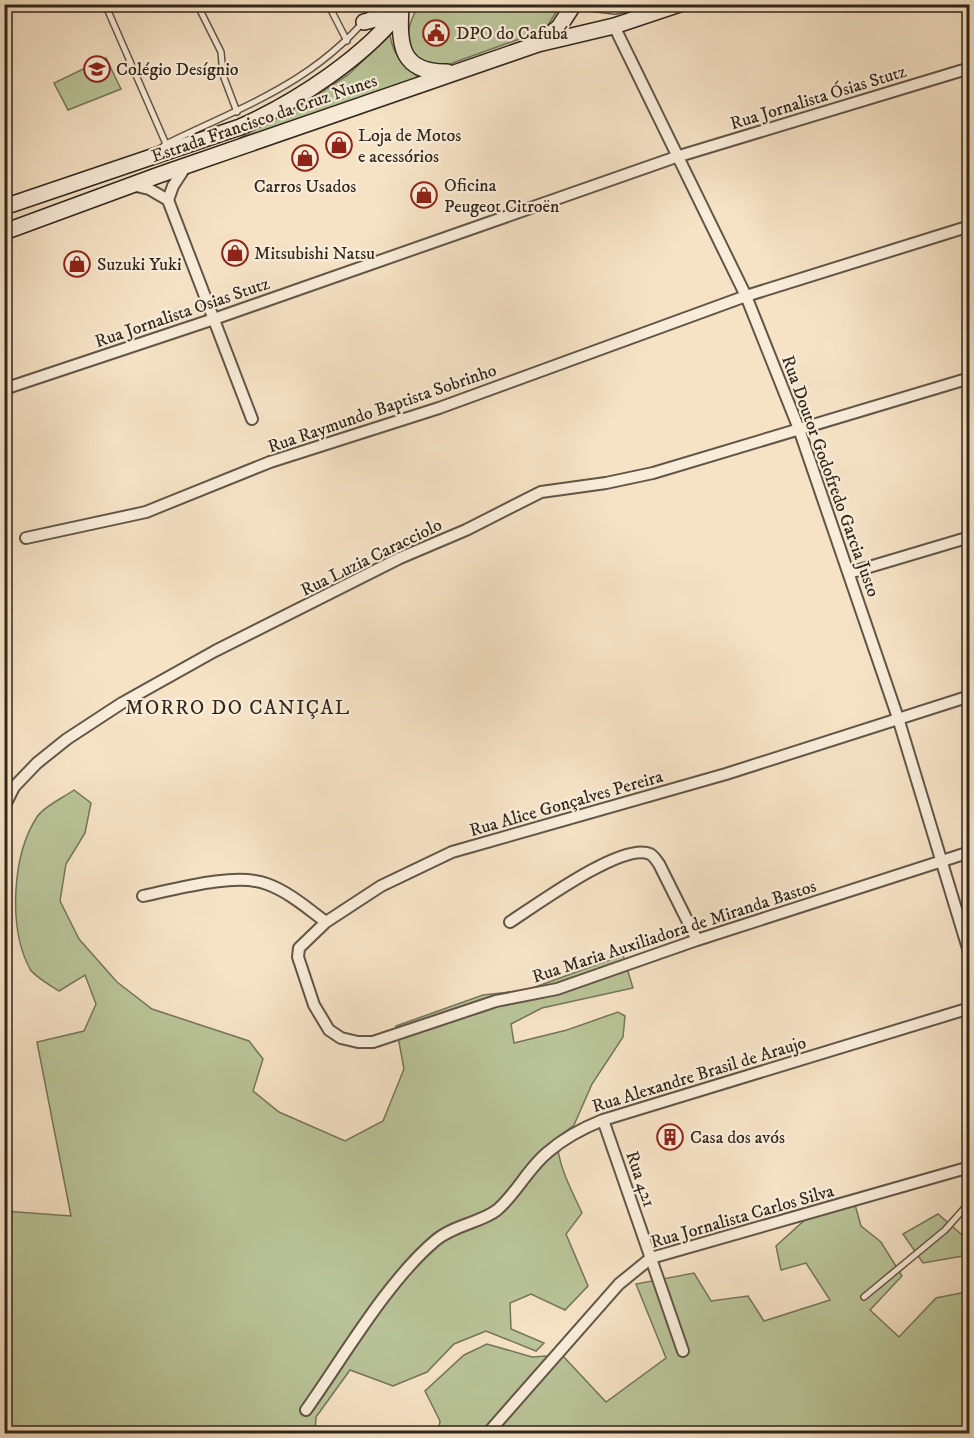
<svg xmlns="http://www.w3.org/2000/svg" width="974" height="1438" viewBox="0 0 974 1438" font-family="'IM FELL DW Pica',serif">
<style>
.green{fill:#b9c498;stroke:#75755a;stroke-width:1.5}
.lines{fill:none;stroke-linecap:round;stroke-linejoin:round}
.service-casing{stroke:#625546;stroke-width:8}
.minor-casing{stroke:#625546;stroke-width:14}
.secondary-casing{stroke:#31261b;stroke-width:18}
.service{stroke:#f9edda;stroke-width:5}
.minor{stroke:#f9edda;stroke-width:10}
.secondary{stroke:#f9edda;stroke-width:15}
.labels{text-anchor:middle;stroke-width:4.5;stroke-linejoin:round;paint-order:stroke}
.poi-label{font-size:18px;fill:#31261b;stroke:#f9edda;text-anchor:start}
.street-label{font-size:18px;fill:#31261b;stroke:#f9edda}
.neighbourhood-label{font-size:20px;letter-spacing:1.5px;fill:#31261b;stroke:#f9edda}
</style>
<rect width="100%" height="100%" fill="#f6e3c6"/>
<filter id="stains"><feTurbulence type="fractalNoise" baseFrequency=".00333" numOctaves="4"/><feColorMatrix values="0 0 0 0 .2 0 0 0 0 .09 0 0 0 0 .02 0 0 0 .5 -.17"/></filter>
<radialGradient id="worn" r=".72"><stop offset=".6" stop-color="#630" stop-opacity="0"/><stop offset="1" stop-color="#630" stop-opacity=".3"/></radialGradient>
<path class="green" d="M419,5H543L557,11L548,25L536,33L450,64C404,66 399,39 419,5Z
M390,35C393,56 404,65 419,78L238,139L308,101L348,75Z
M106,58L121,89L68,110L54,83Z
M74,790L91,803L85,833L66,864L60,901L79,939L117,982L152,1009L249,1041L263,1059L253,1091L279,1112L345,1141L383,1121L404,1069L396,1026L483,995L527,990L623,955L633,988L542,1008L511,1024L514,1043L567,1030L618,1012L625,1016L623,1037L592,1084L574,1125L557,1138C557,1164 571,1189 582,1213L566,1234L588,1286L565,1310L531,1294L510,1303L511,1329L544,1343L536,1351L486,1331L454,1344L427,1372L393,1386L350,1370L316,1417L315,1433H5L4,1211L71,1216L37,1042L84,1031L96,1004L85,975L59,991C50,985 35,977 30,969C8,928 12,855 37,817C44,806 63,798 74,790Z
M854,1201L861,1226L881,1242L902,1276L870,1310L899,1337L936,1298L966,1292L963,1256L923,1263L903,1234L938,1214L969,1241V1433H438L440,1421L425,1391L464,1355L487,1344L532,1357L562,1355L606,1402L666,1358L636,1284L694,1273L711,1301L748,1296L764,1321L830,1300L806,1263L781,1270L776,1246L807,1218Z"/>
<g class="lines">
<g class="service-casing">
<path id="service" d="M105,4L166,144
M197,4L221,52L223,75L237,112
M328,4L347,41
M574,6L615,11L647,4
M160,149L166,144C248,104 321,80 378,4
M864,1297L945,1230L970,1202"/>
</g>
<g class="minor-casing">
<path id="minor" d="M614,26L746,296L799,429L898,718L970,955
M132,185L149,189L168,200L173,186L186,166
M168,200L252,419
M4,389L214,319L676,157L970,68
M26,538L146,512L270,462L439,408L746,296L970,226
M849,573L970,537
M970,696L726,774L452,852L381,886L326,922L299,948L298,957L314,1005L329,1030L341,1038L358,1042H373L496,1001L557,989L697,940L970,852
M4,807L14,787L37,763L67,739L122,703L215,651L400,558L466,530L541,492L606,483L653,473L970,378
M143,896C176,889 236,872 267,884C289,892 307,908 326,922
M510,922C535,906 623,841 650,854C654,856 656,860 659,864L697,940
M603,1120L683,1351
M306,1410C343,1358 388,1280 436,1240C454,1225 482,1222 497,1210C517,1193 528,1168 548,1152C564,1138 583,1128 603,1120L970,1008
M487,1434L619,1284L651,1258L970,1167"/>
</g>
<g class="secondary-casing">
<path id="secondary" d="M401,9C398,46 402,73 447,72
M364,22L395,14
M543,40L559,27L574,4
M4,207L240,127C296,102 369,55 405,4
M4,232L159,175L538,44L614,26L680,4"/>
</g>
<use href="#service" class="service"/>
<use href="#minor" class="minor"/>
<use href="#secondary" class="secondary"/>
</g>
<defs>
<g id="civic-ring" transform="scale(1.35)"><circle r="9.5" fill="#f9edda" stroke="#8f2418" stroke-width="1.5"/><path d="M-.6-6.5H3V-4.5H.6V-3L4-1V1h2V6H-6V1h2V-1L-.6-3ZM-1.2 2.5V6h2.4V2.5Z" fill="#8f2418"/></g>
<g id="school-ring" transform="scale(1.35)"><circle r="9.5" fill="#f9edda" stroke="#8f2418" stroke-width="1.5"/><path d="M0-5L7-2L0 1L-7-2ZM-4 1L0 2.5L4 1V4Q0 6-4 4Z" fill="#8f2418"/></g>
<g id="shop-ring" transform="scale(1.35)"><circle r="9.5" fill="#f9edda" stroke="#8f2418" stroke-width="1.5"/><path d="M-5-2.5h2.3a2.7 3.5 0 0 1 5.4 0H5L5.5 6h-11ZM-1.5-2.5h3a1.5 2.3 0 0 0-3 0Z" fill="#8f2418"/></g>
<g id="building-ring" transform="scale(1.35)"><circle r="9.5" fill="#f9edda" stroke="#8f2418" stroke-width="1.5"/><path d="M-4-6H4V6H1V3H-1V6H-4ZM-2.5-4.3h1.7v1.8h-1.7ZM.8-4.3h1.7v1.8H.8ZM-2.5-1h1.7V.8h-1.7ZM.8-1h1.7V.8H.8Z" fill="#8f2418"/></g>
</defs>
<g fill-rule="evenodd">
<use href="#civic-ring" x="436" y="33"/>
<use href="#school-ring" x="97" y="69"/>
<use href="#shop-ring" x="339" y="145"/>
<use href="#shop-ring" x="305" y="158"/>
<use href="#shop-ring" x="424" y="195"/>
<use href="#shop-ring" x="235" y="253"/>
<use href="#shop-ring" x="77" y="264"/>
<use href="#building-ring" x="670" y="1137"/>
</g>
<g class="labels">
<g class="poi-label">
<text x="456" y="39">DPO do Cafubá</text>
<text x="116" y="75">Colégio Desígnio</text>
<text x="358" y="141">Loja de Motos<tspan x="358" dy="21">e acessórios</tspan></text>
<text x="444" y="191">Oficina<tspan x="444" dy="21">Peugeot Citroën</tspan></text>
<text x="305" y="192" text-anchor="middle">Carros Usados</text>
<text x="254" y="259">Mitsubishi Natsu</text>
<text x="97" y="270">Suzuki Yuki</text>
<text x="690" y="1143">Casa dos avós</text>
</g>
<g class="street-label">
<text transform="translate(818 97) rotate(-17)" y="6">Rua Jornalista Ósias Stutz</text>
<text transform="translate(264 118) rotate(-19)" y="6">Estrada Francisco da Cruz Nunes</text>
<text transform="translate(182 312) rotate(-19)" y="6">Rua Jornalista Osias Stutz</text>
<text transform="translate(382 408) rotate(-19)" y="6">Rua Raymundo Baptista Sobrinho</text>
<text transform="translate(831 476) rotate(70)" y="6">Rua Doutor Godofredo Garcia Justo</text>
<text transform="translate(371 557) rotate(-26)" y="6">Rua Luzia Caracciolo</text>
<text transform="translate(566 803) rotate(-16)" y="6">Rua Alice Gonçalves Pereira</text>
<text transform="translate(674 931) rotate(-18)" y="6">Rua Maria Auxiliadora de Miranda Bastos</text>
<text transform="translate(699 1074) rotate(-17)" y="6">Rua Alexandre Brasil de Araujo</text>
<text transform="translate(641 1179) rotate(71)" y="6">Rua 421</text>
<text transform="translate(742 1216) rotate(-16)" y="6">Rua Jornalista Carlos Silva</text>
</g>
<g class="neighbourhood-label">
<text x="238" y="714">MORRO DO CANIÇAL</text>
</g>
</g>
<rect width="974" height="1438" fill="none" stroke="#f6e3c6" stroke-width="24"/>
<rect x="6" y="6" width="962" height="1426" fill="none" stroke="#31261b" stroke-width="3"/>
<rect x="12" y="12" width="950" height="1414" fill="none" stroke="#31261b" stroke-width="1.5"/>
<rect width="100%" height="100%" filter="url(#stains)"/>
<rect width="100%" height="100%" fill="url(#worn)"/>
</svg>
